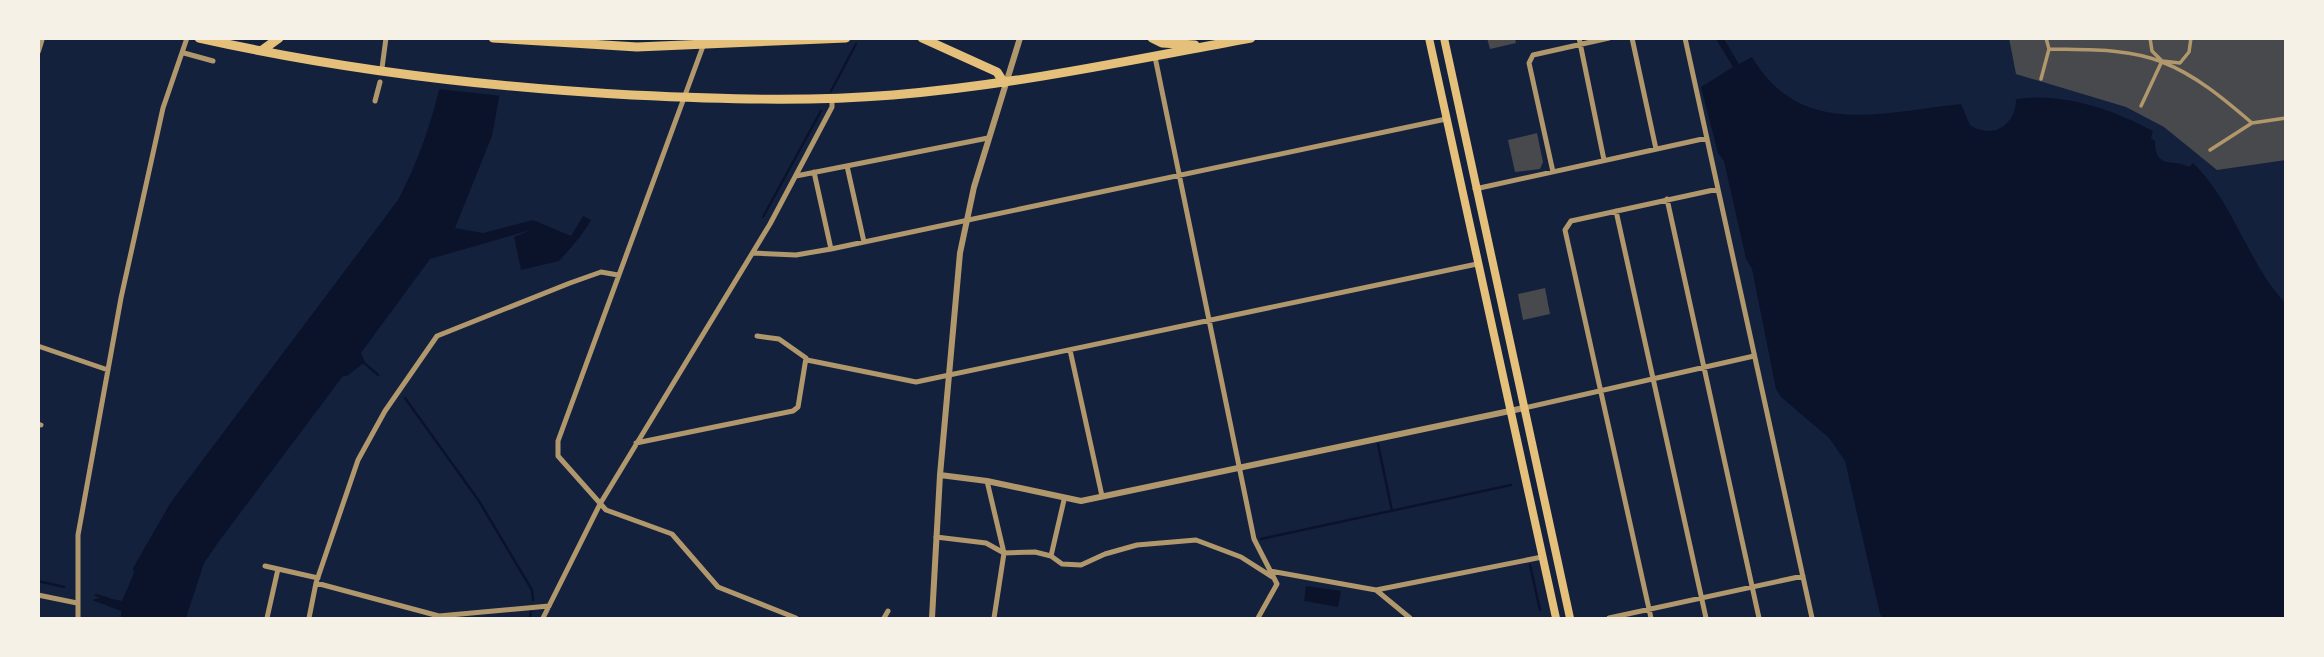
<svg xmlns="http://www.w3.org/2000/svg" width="2324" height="657" viewBox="0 0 2324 657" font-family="'Source Serif 4',serif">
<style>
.water{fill:#0b132b}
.pier{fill:#14213d}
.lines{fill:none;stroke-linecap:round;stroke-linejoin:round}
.stream{stroke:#0b132b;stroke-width:2.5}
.building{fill:#48494c}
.pedestrian{stroke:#b1986c;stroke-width:3.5}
.minor{stroke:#b1986c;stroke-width:5}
.tertiary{stroke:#b1986c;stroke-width:6}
.primary{stroke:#e5c07b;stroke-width:8}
.trunk{stroke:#e5c07b;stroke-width:9}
</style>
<rect width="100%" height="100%" fill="#14213d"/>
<path class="water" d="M510,39L492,136L455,228L483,233L533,220L571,236L583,216L591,220C582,236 571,248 559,261L521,270L514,237L531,230L430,259L361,353L365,362L347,376H343L220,540L204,563L186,618H121V611L92,600L102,597L122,601L134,573L133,568L171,502L398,200C423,152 437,106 447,53Z
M1716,39H1724L1739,64L1752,57C1801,139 1881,112 1961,104L1970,125C1993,140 2016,125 2016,99C2063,92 2112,109 2153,131L2151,138L2155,141C2155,171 2175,158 2189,167L2193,163C2234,203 2247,261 2285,303V618H1883L1880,614L1845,461L1829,438L1781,397L1776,389L1752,269L1746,259L1724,161L1718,153L1701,87L1733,67Z
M1306,586L1341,591L1338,607L1304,601Z"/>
<path class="pier" d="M445,38H513L503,96L437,89Z"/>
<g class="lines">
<path class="stream" d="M831,91L856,44
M763,217L821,111
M362,361L378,375
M405,398L479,501L532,590L533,600
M1378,444L1392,511
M1261,539L1511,485
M1530,565L1540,610
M38,581L64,587
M96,595L109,599
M530,618L531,612"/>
</g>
<path class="building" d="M1487,38H1515L1516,43L1490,49Z
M2009,38H2286V160L2217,170L2164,127L2126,107L2016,74Z
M1537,133L1543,162L1540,169L1515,172L1508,140Z
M1545,288L1550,314L1523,320L1518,294Z"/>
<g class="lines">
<path class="pedestrian" d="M2150,38L2152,51L2162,61L2180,63L2189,52L2191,38
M2049,49C2085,50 2128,48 2162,62C2196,75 2225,100 2252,123
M2041,79L2049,49L2046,38
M2141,106L2162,61
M2210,150L2252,123L2286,118"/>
<path class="minor" d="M706,38L558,441V456L606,510L672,534L718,587L796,618
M1579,38L1604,160
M1632,38L1656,149
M1685,38L1718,189
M184,53L213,61
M1155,57L1254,539L1277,584L1258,618
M382,68L386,38
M375,101L380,82
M847,166L864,242
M814,172L831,249
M1553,172L1529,63L1533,55L1609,38
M796,176L988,138
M1475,189L1707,138
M1667,199L1759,618
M1616,211L1706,618
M753,253L796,255L831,249L1446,119
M38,346L108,370
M1070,350L1102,496
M807,360L916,382L1477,264
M1524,408L1754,356
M38,424L41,425
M636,443L793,411L798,407L806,358L779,339L757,336
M987,481L1004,553L994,618
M936,537L986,543L1004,553L1035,552L1051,556L1062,564L1081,565L1105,554L1137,545L1196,540L1241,557L1274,578
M1051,556L1064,500
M265,566L318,578
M1270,571L1376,590L1410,618
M316,583L439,616L549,606
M1376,590L1542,557
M38,595L77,603
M78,618V535L121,298L163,108L187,38
M267,618L278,569
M309,618L316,583L358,460L385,411L437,336L570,283L601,272L618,275
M543,618L600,504L770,224L832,107V99
M884,618L888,611
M1609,618L1803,576
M1651,618L1565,230L1571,221L1718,189L1812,618"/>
<path class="tertiary" d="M38,51L42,38
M940,475L987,481L1081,501L1524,408
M932,618L940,475L960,253L974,187L1020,38"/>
<path class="primary" d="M1429,38L1556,618
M1444,38L1570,618"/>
<path class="trunk" d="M199,38C342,70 486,87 632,95C719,99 806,102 893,95C1014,85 1132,60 1251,38
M493,38L637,47L846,38
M922,38L997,72L1004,83
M1152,38L1162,43L1195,45
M261,51L279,38"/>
</g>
<rect width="2324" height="657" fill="none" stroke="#f6f1e7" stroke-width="80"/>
</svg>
